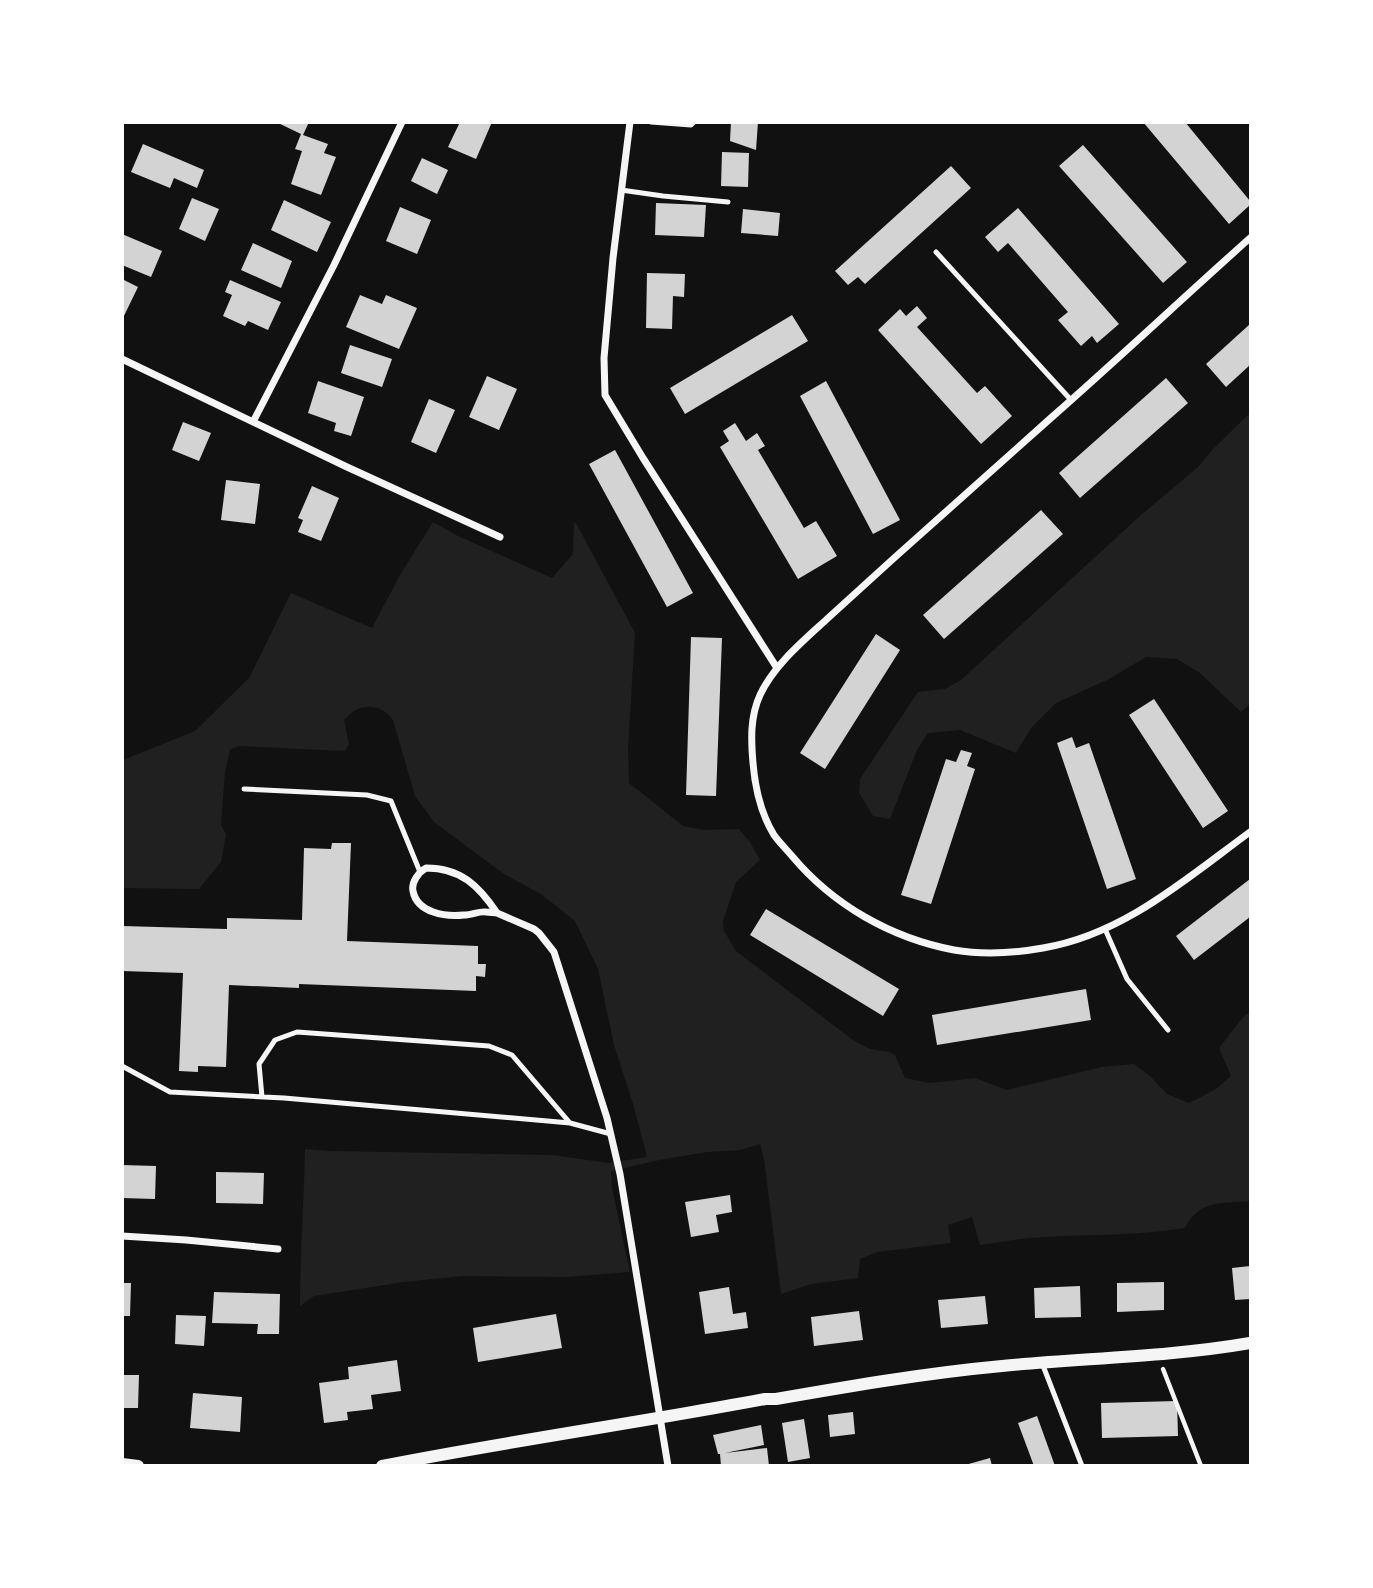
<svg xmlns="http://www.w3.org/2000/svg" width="1373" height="1588" viewBox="0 0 1373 1588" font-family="'Golos Text',sans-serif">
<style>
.green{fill:#202020}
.building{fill:#d3d3d3}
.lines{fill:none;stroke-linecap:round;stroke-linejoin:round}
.path{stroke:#f5f5f5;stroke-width:4.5}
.service{stroke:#f5f5f5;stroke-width:5}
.minor{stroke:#f5f5f5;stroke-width:7}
.tertiary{stroke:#f5f5f5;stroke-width:12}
</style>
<rect width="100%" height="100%" fill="#111"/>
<path class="green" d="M1250,413V704L1241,712L1200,673L1177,659L1146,657L1109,679L1056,703L1031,728L1016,753L960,730L928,733L917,750L890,819L873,816L859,793L860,779L918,692L945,689L961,680L1141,515L1198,467L1212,450Z
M433,522L458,536L552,578L573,554L574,522L577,525L635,633L628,749L629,783L683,826L704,830L739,829L750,842L760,860L736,882L723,921L724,931L736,951L853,1040L870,1049L889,1052L895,1055L905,1078L930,1083L975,1078L1007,1090L1102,1067L1134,1064L1150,1076L1167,1094L1189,1103L1216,1089L1231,1076L1219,1048L1244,1016L1250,1012V1201C1221,1204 1200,1199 1185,1228C1137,1236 1093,1234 1045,1237C1023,1238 1002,1242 980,1245L972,1217L948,1225L951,1243L877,1252L860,1259L858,1278L811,1284L781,1294L764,1159L760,1144L740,1150L708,1152L664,1159L611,1171L612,1188L630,1272L565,1277L463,1276L404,1282L314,1296L300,1306C300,1254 304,1201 305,1149L329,1151L552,1155L609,1163L647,1157L633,1104L614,1045L598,969L575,921L541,894L504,874L434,822L415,796L393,720C386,709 371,703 358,709C353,711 348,716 344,720L349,744L345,751L239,746L230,750L225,772L221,825L226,834L221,862L199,889L123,888V760L195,731L249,678L291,593L372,628L400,575Z"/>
<path class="building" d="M276,122H309L303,135L328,144L324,153L336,157L321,195L291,184L302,151L295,149L301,134Z
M460,122H492L476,159L448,147Z
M731,122H758L756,150L730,141Z
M1143,122H1185L1250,201V205L1229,224Z
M143,144L204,170L197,188L174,178L170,188L131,172Z
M1083,145L1187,262L1163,283L1059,166Z
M722,152L749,153L748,187L721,186Z
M422,158L448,170L437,194L411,181Z
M951,166L971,188L865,284L858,277L848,285L835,271Z
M192,198L219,209L205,241L179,229Z
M284,200L331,222L317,252L271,230Z
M656,203L706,205L704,237L655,235Z
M400,207L431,220L417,254L386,241Z
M1018,208L1119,324L1097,343L1092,336L1081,346L1058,320L1068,312L1008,243L998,252L985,237Z
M743,209L780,213L778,236L741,233Z
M122,234L162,251L151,277L122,265Z
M253,243L292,261L281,288L241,270Z
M647,273L685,274L684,297L673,296L672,329L646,328Z
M122,279L138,287L122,320Z
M230,280L281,302L268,330L248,321L245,326L223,316L232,295L225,292Z
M360,295L382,304L386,295L417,308L399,349L346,327Z
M917,306L927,318L917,327L977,393L985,386L1012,416L981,444L878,330L900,309L906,316Z
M792,315L808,341L685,414L670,388Z
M1250,324V365L1226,387L1206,364Z
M350,345L392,359L382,387L341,373Z
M487,376L517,389L499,430L469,417Z
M1166,378L1188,403L1080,498L1059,473Z
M318,381L364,397L351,436L334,431L336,423L308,413Z
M826,381L900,520L873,534L800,396Z
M429,399L455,410L436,453L411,442Z
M183,422L211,433L199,461L172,450Z
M735,423L746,441L757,433L765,446L758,450L804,528L816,521L837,556L798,579L720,447L729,441L723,431Z
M615,450L693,593L667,607L589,464Z
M226,480L260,484L255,524L221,520Z
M312,486L339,498L321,541L298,532L303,520L298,518Z
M1041,510L1063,534L944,639L923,615Z
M876,634L900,650L825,769L800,753Z
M691,637L722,638L716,796L686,795Z
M1154,699L1228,811L1203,828L1129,715Z
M1072,737L1076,748L1089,743L1136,879L1107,889L1057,743Z
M961,750L972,753L967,766L975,769L931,904L901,895L946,759L956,762Z
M332,843H351L347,941L478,946V964H486L485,977L476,976V991L299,984V988L229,985L226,1067L198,1066V1072L179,1071L183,973L122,971V926L227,929V918L302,920L304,848L331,849Z
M1250,879V917L1194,960L1176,936Z
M766,909L899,989L883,1016L750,935Z
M1086,989L1091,1020L937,1045L932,1015Z
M122,1165L156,1166L155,1199L122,1198Z
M216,1172L264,1173L263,1204L216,1203Z
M730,1195L732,1212L716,1215L719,1232L691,1237L685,1202Z
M1250,1266V1299L1235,1300L1232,1268Z
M1164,1282V1310L1117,1312V1283Z
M122,1283H131L130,1316H122Z
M1080,1286L1081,1317L1035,1318L1034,1288Z
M729,1287L733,1314L746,1312L748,1328L705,1334L699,1292Z
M214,1292L280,1294L279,1334H257L258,1324L212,1323Z
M985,1296L988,1324L941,1328L938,1300Z
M859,1311L863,1340L814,1346L811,1317Z
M556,1314L562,1348L478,1362L473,1328Z
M176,1315L206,1316L204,1346L175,1344Z
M397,1360L401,1391L371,1395L373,1409L347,1412L348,1420L324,1423L319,1383L349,1379L348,1367Z
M122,1375H139L138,1408H122Z
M193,1393L242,1397L240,1432L190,1428Z
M1177,1401L1178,1436L1102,1438L1101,1403Z
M853,1412L855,1434L830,1437L828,1415Z
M1037,1416L1055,1466H1034L1018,1423Z
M804,1419L810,1458L788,1462L782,1423Z
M761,1425L764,1445L725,1453L767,1448L769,1466H721L720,1454H718L713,1435Z
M990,1458L992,1466H965V1465Z"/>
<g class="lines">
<path class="path" d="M1163,1369L1201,1466"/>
<path class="service" d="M651,122L691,125L694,122
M621,190L663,196L728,202
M936,252L1071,400
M244,789L367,795L391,801L420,872
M1105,929L1127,979L1168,1030
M122,1066L170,1092L284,1098L570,1123L611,1134
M262,1097L259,1064L275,1040L297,1032L489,1046L512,1055L570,1123
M1042,1363L1082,1466"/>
<path class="minor" d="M630,122L613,258L604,358L605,395L643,458L777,668
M1250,238C1184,297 1119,358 1052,417C999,464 946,511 893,559C871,579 849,599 827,619C803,641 774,665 760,695C750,717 751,740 753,763C755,787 761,814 774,835C779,842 786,849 792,856C833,905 891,938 954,950C983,955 1015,953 1043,948C1123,935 1187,878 1250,832
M122,359L347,467L500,537
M253,422L334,265L402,122
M426,868C461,868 479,886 497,913C494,913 490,912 486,912C479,911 472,915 464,915C446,917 417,913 413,891C411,882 419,872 426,868Z
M497,913L534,929L539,933L554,952L607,1118L620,1174L668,1466
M122,1236L186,1240L278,1249"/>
<path class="tertiary" d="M122,1464L138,1466
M382,1466C509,1441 638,1423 765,1399H776C851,1386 926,1373 1002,1366C1084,1358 1169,1357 1250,1343"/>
</g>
<rect width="1373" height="1588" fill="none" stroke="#ffffff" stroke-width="248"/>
</svg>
